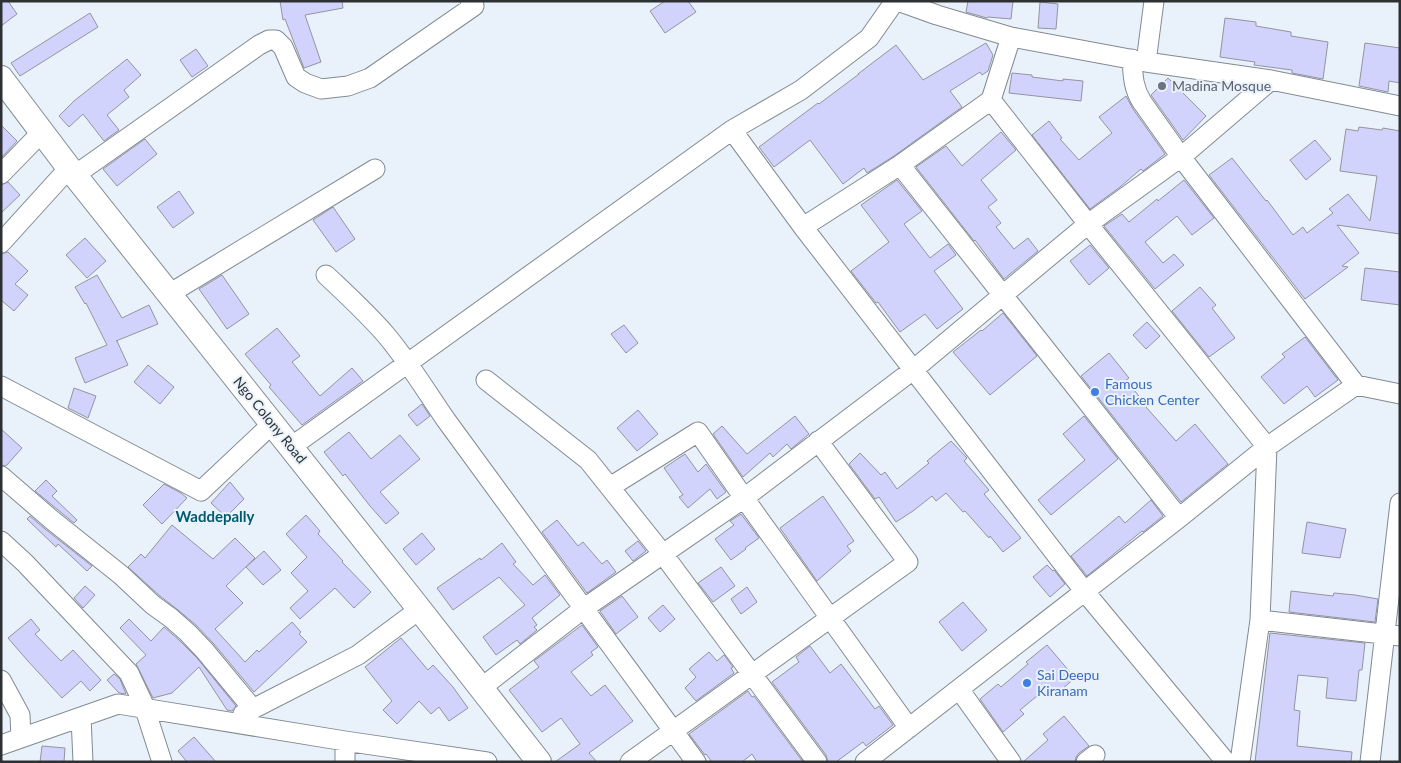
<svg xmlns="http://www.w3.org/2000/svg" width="1401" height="763" viewBox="0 0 1401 763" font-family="Lato,sans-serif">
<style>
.building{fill:#d1d3fd;stroke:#94949f}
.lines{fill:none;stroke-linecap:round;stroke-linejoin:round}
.minor-casing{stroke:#828a91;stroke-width:21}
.tertiary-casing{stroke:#828a91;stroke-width:26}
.minor{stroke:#fff;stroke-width:19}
.tertiary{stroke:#fff;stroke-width:24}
.worship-dot{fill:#6b7280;stroke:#e9f2fa;stroke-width:2}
.shop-dot{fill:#3f7fe0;stroke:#e9f2fa;stroke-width:2}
.labels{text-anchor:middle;stroke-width:4;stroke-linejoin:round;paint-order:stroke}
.worship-label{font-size:14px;fill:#5b616d;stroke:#e9f2fa;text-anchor:start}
.shop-label{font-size:14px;fill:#366cbe;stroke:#e9f2fa;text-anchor:start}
.street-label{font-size:14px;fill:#2e3134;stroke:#e9f2fa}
.neighbourhood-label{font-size:15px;font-weight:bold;fill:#005a6f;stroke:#e9f2fa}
</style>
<rect width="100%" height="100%" fill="#e9f2fa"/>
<path class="building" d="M1,1H8L17,14L1,26Z
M280,1H342L343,8L305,15L321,62L304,68L285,19L283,20Z
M665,1H688L696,12L665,33L650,11Z
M968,1H1013L1011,19L988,17L987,18L966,12Z
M1040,2L1058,4L1056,29L1038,28Z
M90,13L98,27L20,76L11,63Z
M1225,18L1256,22V26L1291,32V36L1328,42L1323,79L1292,73V70L1254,65L1255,62L1220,57Z
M986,43L993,55L988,71L982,75L980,72L950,91L962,107L894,156L867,173L864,168L843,184L810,140L774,167L759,147L818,103L819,104L859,74H858L896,45L923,80Z
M1365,43L1400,48V83L1389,81L1388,92L1359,86Z
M196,49L208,66L192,77L180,60Z
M127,59L141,75L124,90L129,97L107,115L119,130L104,141L83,114L69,127L59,116L74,101Z
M1012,73L1032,75V77L1063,81V79L1083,81L1081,101L1009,93Z
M1168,78L1206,116L1183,140L1151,95Z
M1126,96L1133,109L1165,154L1143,171L1141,169L1120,187L1090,209L1032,135L1049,121L1062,138L1060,139L1079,160L1112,133L1099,117Z
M1,125L17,141L1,158Z
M1359,127L1382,130L1383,128L1400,131V234L1337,225L1359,253L1342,266L1348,267L1305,299L1209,175L1232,158L1266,201L1267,200L1293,235L1303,227L1307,233L1333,213L1329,209L1348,194L1370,221L1377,176L1340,171L1346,129L1358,131Z
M1001,132L1016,150L981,180L997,200L988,207L1001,223L996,227L1014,249L1028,238L1038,251L1004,279L975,240L974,241L916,167L946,146L962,166Z
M145,139L157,154L117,186L103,169Z
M1315,140L1331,159L1306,180L1290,160Z
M897,180L922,211L904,224L930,258L948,244L956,255L934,271L963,309L937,329L925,314L900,332L878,302L876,303L851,271L889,242L861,205Z
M1184,180L1214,218L1192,235L1177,216L1145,242L1163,263L1174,254L1184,265L1155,289L1104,226L1122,214L1129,222L1157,199L1158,201Z
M8,182L20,195L1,213V185Z
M179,191L194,213L173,228L157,207Z
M333,207L355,239L336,252L313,220Z
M85,238L106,261L87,278L66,255Z
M1090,245L1109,268L1089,285L1070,261Z
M8,252L28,271L15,284L28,295L14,311L1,300V254Z
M1365,268L1400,272V305L1361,300Z
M97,275L122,318L149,305L158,324L116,341H117L128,365L85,383L75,358L107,345L86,303L85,304L75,287Z
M222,275L249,314L227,329L199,289Z
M1200,287L1216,305L1212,308L1235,338L1209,357L1172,311Z
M1003,313L1037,356L990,395L953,352L981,330L982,331Z
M1147,322L1160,336L1146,349L1133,335Z
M624,325L638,343L626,353L611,334Z
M277,328L300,356L292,362L319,395L320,396L352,368L363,381L302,425L269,387L271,385L245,354Z
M1305,337L1338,380L1315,397L1307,386L1284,404L1261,377L1285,357L1282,354Z
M1109,353L1129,378L1126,380L1147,406L1146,407L1176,441L1195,424L1228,464L1181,502L1081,376Z
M148,365L174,387L160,404L134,382Z
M74,388L96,396L88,418L68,408Z
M422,404L430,416L417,426L408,415Z
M638,410L658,434L637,451L617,428Z
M795,416L809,434L791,449L787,444L773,457L770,453L743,477L713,434L722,426L747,454Z
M1084,416L1118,459L1051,515L1038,500L1085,460L1063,434Z
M1,429L22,448L6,466L1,465Z
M349,432L371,459L400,435L420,459L380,492L399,513L386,524L370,506L345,474L343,476L324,452Z
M951,441L967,458L964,461L989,490L984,494L1021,538L1003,552L990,536L989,538L965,511L963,512L946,493L936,501L932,496L913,511L896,522L879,497L875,499L849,464L860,453L881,475L885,472L897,489L929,463L927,461Z
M685,454L698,472L706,464L726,492L717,499L710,489L688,508L679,497L683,495L664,468Z
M46,480L57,491L52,496L77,520L74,523L35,491Z
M230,482L244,499L226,517L211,503Z
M164,484L181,493L187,498L162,524L143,505Z
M823,496L854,541L847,546L851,551L817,581L780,528Z
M1151,500L1163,516L1143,532L1142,531L1087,576L1071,556L1119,516L1125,523Z
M741,514L759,538L745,548L746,549L731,560L715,539L734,525L730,521Z
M306,515L320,531L318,534L343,561L342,562L371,592L354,608L335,588L300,619L290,608L308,591L291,573L307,557L286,534Z
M30,516L45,529L92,566L87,571L58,544L56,547L27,519Z
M557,520L578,546L583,542L602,564L607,560L616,572L587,593L542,532Z
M1307,522L1346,529L1340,558L1302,553Z
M172,525L213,559L235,538L255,558L226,586L243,603L215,629L245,662L257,650L259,652L292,622L301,632L299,634L307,642L254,692L214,644L196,625L178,610L160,596L128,567L141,554L145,558Z
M422,533L435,549L416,565L403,549Z
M638,541L646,551L633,561L625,551Z
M502,543L516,562L513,564L533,585L545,575L560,595L532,618L537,625L534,627L537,630L520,644L517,640L496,655L483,637L525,605L499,577L453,610L437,588L480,558L481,560Z
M264,551L281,570L263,585L246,567Z
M1047,565L1053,571L1054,570L1065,584L1050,597L1033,577Z
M721,567L735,586L713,602L698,583Z
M85,586L95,595L83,608L74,598Z
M747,587L757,602L741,614L731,599Z
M1291,591L1333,596L1334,593L1355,595L1378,599L1375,622L1289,612Z
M622,596L638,617L616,634L600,611Z
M963,602L987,630L962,651L939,622Z
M663,605L675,619L660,632L648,618Z
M31,619L40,630L35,634L61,661L73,650L101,680L90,691L81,681L62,698L27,660L8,638Z
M129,619L151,641L164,627L180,641L197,658L236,706L232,711L227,710L199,667L172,693L153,698L136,664L146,655L120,628Z
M582,625L598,647L591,652L593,655L571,672L591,696L605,685L633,721L589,753L597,762H555L580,744L561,718L542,732L509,690L539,667L534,661Z
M1270,633L1365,643L1362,670H1359L1356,701L1326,698L1328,678L1298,675L1294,710L1300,711L1297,746L1352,752L1351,762H1255Z
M401,638L428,670L433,665L453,687L468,708L449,721L439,707L431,714L419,701L397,724L383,710L392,701L365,667Z
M1047,645L1075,678L1055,695L1048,687L1020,710L1024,714L1003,732L980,699L998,684L1001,687L1028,664L1026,662Z
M810,646L830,673L841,664L875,709L879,706L893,725L866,746L863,742L836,762H828L826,755L772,682L799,662L796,657Z
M709,652L717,661L724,655L733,667L731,668L734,673L696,701L685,688L696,677L689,669Z
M114,674L120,679L126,694L119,693L107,680Z
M748,691L752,697L754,696L803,762H757L752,754L742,762H712L706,754L705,755L689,734Z
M1064,716L1089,746L1079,753L1076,757L1075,762H1023L1048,740L1043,734Z
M194,737L216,762H187L178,751Z
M42,746L65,748L64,762H40Z"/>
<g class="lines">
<g class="minor-casing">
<path id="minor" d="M898,1L937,15L1011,37L1146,62L1271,80L1400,106
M1011,37L991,100L1088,224L1267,447L1260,620L1240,762
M1132,59C1133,75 1133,88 1142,102L1181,157L1356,385
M1146,62L1154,1
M732,130L803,227L1085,592L1226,762
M900,165L1179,518
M1,174L42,132
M75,175L259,45L269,40H276L283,47L296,77L305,83L321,89L348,86L370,78L474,6L470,1
M803,227L900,165L991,100
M1,243L69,168
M326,275C346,294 367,313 386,335C408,361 426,391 446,420L696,762
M169,294L375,169
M486,380L588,460L663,554L817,762
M1,386L201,491L272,424
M291,447L732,130L801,90L869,38L895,1
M1,476L52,520L121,575L153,605L171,618L188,633L205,651L253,709
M610,487L698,432L744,498L909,728
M1,541L25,563L129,673L143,703L162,762
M1260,620L1400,636
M1,680L20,715L21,738
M481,688L583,609L744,498L913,370L1088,224L1181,157L1271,80
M959,689L1011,762
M243,714L358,655L420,609
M81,717L83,762
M345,741V762
M1,745L118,704L345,741L487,762
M630,762L908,562L818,441
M865,762L1179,518L1267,447L1356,385L1400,394
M1086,762L1095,755
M1370,762L1400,503"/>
</g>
<g class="tertiary-casing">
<path id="tertiary" d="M1,78L69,168L413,601L539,762"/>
</g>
<use href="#minor" class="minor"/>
<use href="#tertiary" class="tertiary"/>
</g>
<circle class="worship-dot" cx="1162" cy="86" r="5"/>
<g class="shop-dot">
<circle cx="1095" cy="392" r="5"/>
<circle cx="1027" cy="683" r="5"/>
</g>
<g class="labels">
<g class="worship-label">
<text x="1172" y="91">Madina Mosque</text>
</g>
<g class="shop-label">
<text x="1105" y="389">Famous<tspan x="1105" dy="16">Chicken Center</tspan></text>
<text x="1037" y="680">Sai Deepu<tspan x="1037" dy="16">Kiranam</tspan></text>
</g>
<g class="street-label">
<text transform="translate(270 420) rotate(51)" y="5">Ngo Colony Road</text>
</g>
<g class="neighbourhood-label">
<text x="215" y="522">Waddepally</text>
</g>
</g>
<rect width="1401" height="763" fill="none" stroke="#2e3134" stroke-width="5"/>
</svg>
